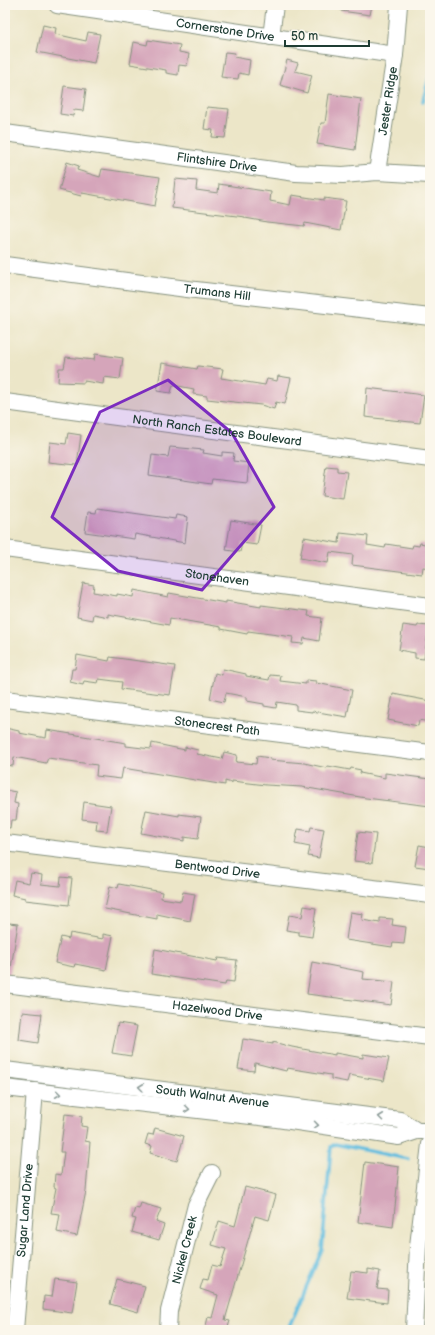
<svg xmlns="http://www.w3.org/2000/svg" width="435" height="1335" viewBox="0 0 435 1335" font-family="'Balsamiq Sans',sans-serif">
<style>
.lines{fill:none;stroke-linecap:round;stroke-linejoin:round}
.stream{stroke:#62bee0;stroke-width:3.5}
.building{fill:#d5a5ba}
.minor-casing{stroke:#86927e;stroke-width:18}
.minor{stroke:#fff;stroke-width:16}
.oneway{stroke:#8f9e9a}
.marked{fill:#7b2cbf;fill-opacity:0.2;stroke:#7b2cbf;stroke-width:3;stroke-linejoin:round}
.labels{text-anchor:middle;stroke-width:3;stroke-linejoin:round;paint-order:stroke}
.street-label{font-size:12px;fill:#1f3d34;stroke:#fbf7ec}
</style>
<rect width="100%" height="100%" fill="#fbf7ec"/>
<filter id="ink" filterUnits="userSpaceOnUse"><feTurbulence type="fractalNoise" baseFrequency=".025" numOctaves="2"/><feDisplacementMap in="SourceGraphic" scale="8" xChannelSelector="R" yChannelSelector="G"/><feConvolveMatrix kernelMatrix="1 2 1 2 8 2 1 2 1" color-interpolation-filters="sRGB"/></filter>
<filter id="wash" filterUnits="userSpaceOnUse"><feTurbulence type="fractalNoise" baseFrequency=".012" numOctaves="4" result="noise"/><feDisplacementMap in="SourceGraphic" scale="16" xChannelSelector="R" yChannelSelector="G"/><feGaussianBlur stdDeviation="0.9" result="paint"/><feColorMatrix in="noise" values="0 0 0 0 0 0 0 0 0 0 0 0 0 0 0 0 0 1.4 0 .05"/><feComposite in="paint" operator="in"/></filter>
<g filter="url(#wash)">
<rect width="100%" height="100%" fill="#ece6c8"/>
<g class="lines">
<path class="stream" d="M423,101L430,74
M288,1330L322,1250L331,1147L335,1144L408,1159"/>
</g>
<g id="blocks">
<path class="building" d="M341,5H372L370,15L341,11Z
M43,25L56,28L55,34L86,41L88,32L100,34L94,63L37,52Z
M148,40L180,45L179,52L189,54L187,66L179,65L178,75L166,73V70L130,64L134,42L147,45Z
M225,52L235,53L234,57L250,60L248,75L239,73L238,79L221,77Z
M287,60L298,63L295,71L312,75L307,93L280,85Z
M64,86L86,89L83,111L74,110L73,116L60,114Z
M329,94L361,99L355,150L317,144L321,123H325Z
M207,107L229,109L225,138L212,137L213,130L204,129Z
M67,162L79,166L77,170L100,177L102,169L160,177L155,206L82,193L81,196L59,190Z
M175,179L197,181L196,190L218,193L219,184L271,192L270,201L290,205L292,195L324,200V198L346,201L341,230L305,223L304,226L267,222L245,218V217L172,208Z
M95,354L123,358L120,379L104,377L103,384L84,381V383L58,382L59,368H64L66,357L94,360Z
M162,363L197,369L198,366L223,369L221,378L265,385L267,379L277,381L278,376L291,378L285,404L276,402L274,409L261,405L207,399V396L193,394L194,389L173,385L171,393L157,391Z
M367,388L424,395L420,423L365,417Z
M68,433L81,435L77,465L48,462L50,442L66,444Z
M170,447L204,450L203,453L222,456V452L234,453L233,461L249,463L247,483L212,479L211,484L149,475L152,455L168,457Z
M326,466L337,467V471L347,472L343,499L322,496Z
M97,508L175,519L176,515L188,517L185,543L135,534L134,539L85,532L88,512L96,513Z
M231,520L261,525L257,545L242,543L240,552L226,550Z
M340,533L368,536L367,545L385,548L386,544L412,548L413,545L419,546L420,543L430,545V568L423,567L422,574L352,565L353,555L330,552L328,563L300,558L304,537L339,543Z
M83,583L94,585L93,592L117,596V594L133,597L134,590L168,597L169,593L226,603V601L261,607V605L309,611L308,616L322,618L319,641L304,638L303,644L292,643L293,637L248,631L247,634L221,629V627L170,618L169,625L108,614V617L93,614L92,620L77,617Z
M403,625L417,627L418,625L429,626L424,659L415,658V653L399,650Z
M77,655L109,661L110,657L175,666L170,695L121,689L122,682L99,679L98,683L84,681L83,685L70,682L72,669H75Z
M223,669L246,674V676L269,680L270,675L281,676L280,681L306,684V680L316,681V683L352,690L347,717L312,711V712L296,710V705L277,702L276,708L264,706V704L247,701V697L226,693L224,702L210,699L215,673L222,675Z
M393,694L430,701V722L419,720L418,726L388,720Z
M5,728L19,731V733L46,738L47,730L126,743V746L151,749L152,743L185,750V747L198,750L197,754L222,759L224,752L237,755L236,762L256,764L257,756L270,758V760L304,763L327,768L328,766L350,770L351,768L361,770L360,773L385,778V773L430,779V806L366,798L302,787L266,785L232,781V783L225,781V785L123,768L121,779L96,776L97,765L48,758L46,763L14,757L13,766L5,765Z
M5,790L16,792L14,803L18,804L16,820H11L10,828L5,827Z
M84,802L111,806L107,831L96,830L97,821L82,819Z
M146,810L179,816V814L201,817L198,839L184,837V841L141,833Z
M311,827L324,829L319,858L308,856L310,847L295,844L298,829L310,831Z
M358,832L376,834L372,863L354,861Z
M419,845L430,847V868L415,866Z
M31,873L42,875L41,884L60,886L61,877L72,878L69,905L25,900V898L12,895L15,880L29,883Z
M119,884L162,892L161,898L181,901L183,892L195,894L190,921L157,914V919L105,909L110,886L118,888Z
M304,906L316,908L312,937L299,935V932L286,930L289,915L302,917Z
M350,912L363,914L362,920L380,923V918L393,919L392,925L406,927L404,944L393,943L392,947L346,940Z
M9,923L18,924L10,974H5V927H8Z
M70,933L103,939V934L113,936L106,970L75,964L74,967L55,963L61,937L69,939Z
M155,949L217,961L218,958L237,960L234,982L226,981L225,985L151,974Z
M312,962L364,972L363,979L394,982L391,1005L307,994Z
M22,1012L42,1014L38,1043L19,1040Z
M118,1023L137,1026L131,1056L112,1053Z
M243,1039L273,1044V1042L292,1047L335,1055V1053L363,1058V1054L389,1058L384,1081L349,1075L347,1082L331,1079V1075L287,1068L286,1071L255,1063L254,1071L238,1069Z
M65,1114L82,1116L81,1126L87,1127L85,1141L90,1142L86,1191L77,1236L57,1232L60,1214L51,1213L56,1188L54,1187L55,1174L61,1175L64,1152H60Z
M155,1128L184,1136L177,1161L150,1153L152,1146L145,1144L148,1134L153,1135Z
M365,1162L399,1167L393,1227L358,1222Z
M245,1187L276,1195L269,1220L255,1216L225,1320L230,1321L227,1330H205L208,1317L212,1318L218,1295L200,1289L203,1279L208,1280L212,1265L220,1267L226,1249L212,1245L219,1221L235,1226Z
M141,1203L161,1209L156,1222L164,1225L159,1240L132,1232L136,1219L132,1218L135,1208L139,1209Z
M368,1269L380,1271L377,1289L388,1290L387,1303L347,1298L351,1271L368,1273Z
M55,1279L77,1282L72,1313L43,1309L44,1296L52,1297Z
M117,1279L145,1286L138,1312L110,1304Z"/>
</g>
</g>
<g filter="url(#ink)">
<use href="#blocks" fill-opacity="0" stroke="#86927e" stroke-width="1"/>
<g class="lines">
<g class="minor-casing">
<g id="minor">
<path id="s1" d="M57,5L395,55"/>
<path d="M271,37L275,5"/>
<path id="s2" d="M5,133L296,173L343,175L377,172L430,175"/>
<path id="s3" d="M377,172L395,55L399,5"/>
<path id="s4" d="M5,265L187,289L430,317"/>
<path id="s5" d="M5,402L430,459"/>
<path id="s6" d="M5,549L430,606"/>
<path id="s7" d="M5,699L430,753"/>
<path id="s8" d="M5,843L430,895"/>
<path id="s9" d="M5,984L430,1037"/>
<path id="s10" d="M5,1070L400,1120L417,1131"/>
<path d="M5,1088L277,1119L399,1137L417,1131H430"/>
<path id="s11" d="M15,1330L35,1091"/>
<path id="s12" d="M168,1330L169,1311L196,1205L212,1173"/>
<path d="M414,1330L418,1246L430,1144"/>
</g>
</g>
<use href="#minor" class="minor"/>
</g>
<defs><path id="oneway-chevron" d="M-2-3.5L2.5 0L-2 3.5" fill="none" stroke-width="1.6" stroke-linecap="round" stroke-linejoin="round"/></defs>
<g class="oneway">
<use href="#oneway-chevron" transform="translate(141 1087) rotate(-173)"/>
<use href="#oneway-chevron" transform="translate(58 1094) rotate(7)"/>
<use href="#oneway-chevron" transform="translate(187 1109) rotate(7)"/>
<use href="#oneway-chevron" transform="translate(381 1117) rotate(-173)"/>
<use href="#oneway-chevron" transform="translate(316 1125) rotate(8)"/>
</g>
</g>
<path class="marked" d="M168,380L232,433L274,507L202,590L118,571L52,517L100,412Z"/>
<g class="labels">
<g class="street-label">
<text dy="4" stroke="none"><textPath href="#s1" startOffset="170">Cornerstone Drive</textPath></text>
<text dy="4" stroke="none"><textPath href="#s3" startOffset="72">Jester Ridge</textPath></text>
<text dy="4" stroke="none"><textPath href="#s2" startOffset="214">Flintshire Drive</textPath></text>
<text dy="4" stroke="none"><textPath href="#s4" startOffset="214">Trumans Hill</textPath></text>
<text dy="4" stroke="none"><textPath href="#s5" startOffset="214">North Ranch Estates Boulevard</textPath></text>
<text dy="4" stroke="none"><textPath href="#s6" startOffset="214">Stonehaven</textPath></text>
<text dy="4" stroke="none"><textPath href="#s7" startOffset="214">Stonecrest Path</textPath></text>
<text dy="4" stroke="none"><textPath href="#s8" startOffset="214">Bentwood Drive</textPath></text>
<text dy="4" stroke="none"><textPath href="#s9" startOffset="214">Hazelwood Drive</textPath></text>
<text dy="4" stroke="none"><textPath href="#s10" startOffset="209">South Walnut Avenue</textPath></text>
<text dy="4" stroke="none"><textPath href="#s11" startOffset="120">Sugar Land Drive</textPath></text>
<text dy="4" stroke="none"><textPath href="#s12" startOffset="82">Nickel Creek</textPath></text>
</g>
</g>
<rect width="435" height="1335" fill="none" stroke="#fbf7ec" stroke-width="20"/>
<path d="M285 40v6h84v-6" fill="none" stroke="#1f3d34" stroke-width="2"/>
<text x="291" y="40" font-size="12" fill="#1f3d34" stroke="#fbf7ec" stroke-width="3" paint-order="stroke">50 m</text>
</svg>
